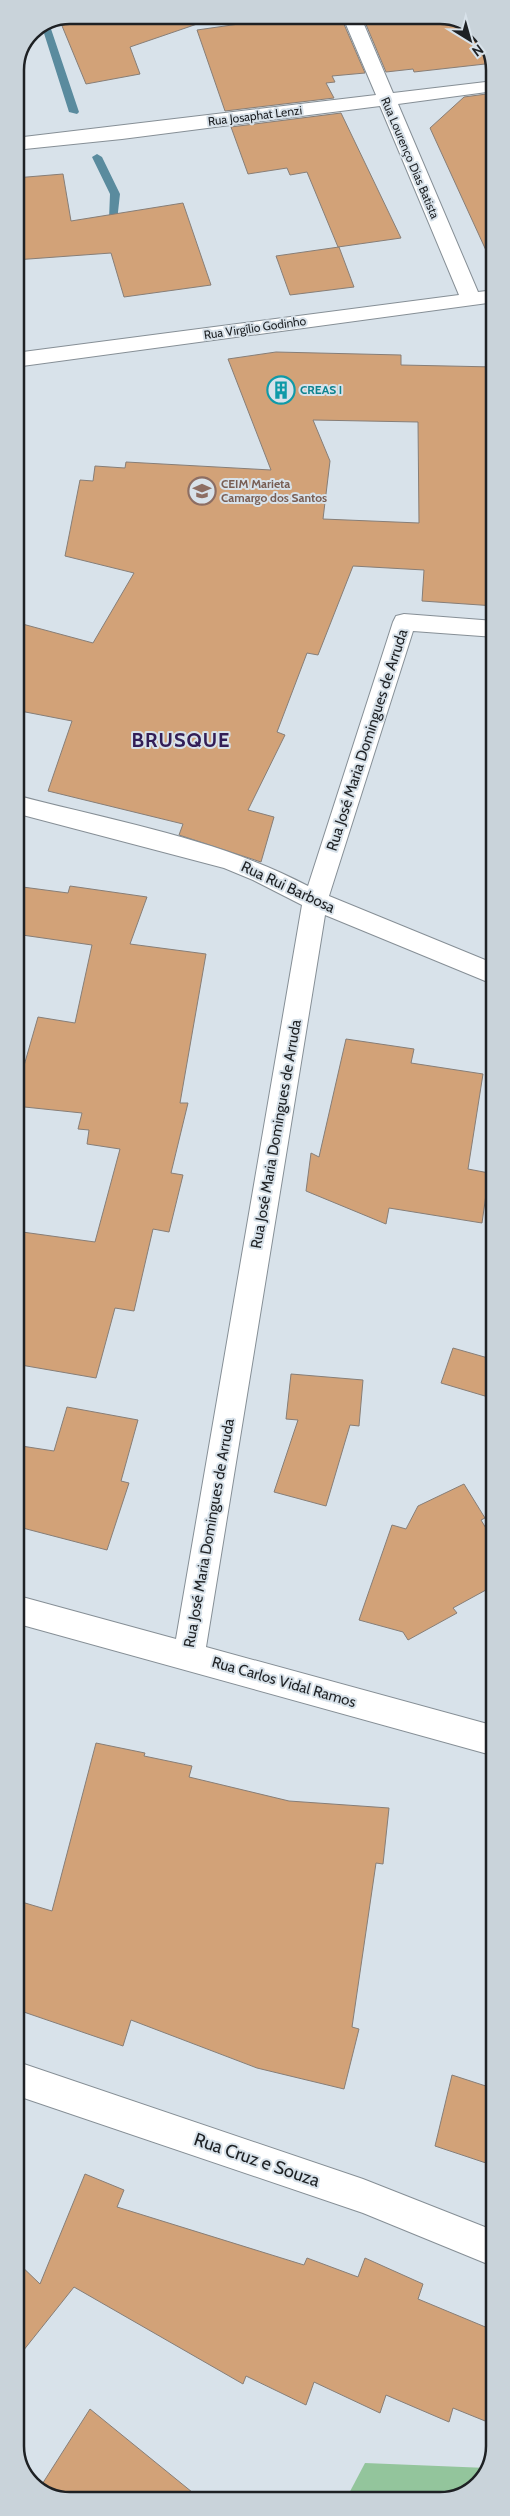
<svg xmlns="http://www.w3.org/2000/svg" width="510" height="2516" viewBox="0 0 510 2516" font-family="Cabin,sans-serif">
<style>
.green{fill:#93c59c}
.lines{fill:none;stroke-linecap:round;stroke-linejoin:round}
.stream{fill:#5a8b9e;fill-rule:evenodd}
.building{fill:#d2a278;stroke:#877e77;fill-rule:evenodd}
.minor-casing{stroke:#868f96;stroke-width:2}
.minor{fill:#fff;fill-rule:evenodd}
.labels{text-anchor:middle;stroke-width:4;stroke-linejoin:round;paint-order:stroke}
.far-street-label{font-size:12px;fill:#1e2124;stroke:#d8e2ea}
.far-culture-label{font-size:12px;font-weight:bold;fill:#0d838f;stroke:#d8e2ea;text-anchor:start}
.far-education-label{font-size:12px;font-weight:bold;fill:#785e54;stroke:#d8e2ea;text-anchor:start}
.street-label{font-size:15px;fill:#1e2124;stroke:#d8e2ea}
.near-street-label{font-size:18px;fill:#1e2124;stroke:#d8e2ea}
.district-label{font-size:20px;font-weight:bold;letter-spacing:1px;fill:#321d56;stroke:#d8e2ea}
.rim{fill:none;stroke:#1e2124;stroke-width:2.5}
</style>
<rect width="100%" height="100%" fill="#d8e2ea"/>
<path class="green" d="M365,2463L487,2468L482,2482L447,2500L345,2501Z"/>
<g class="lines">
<path class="stream" d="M49,23L79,112L77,114L69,112L42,27Z
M97,154L102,157L120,194L117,221L109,219L110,194L92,157Z"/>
</g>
<path class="building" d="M121,15H201L203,22L130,47L140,74L86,84L60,21Z
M258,15H340L365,73L332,76L335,82L326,83L334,98L225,111L197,30L260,21Z
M362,15H447L479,31L494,63L414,72L413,69L386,72Z
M494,93L495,270L430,128L464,97Z
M341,113L401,238L338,247L307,172L290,175L287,168L248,174L231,127Z
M63,174L71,221L183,203L211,285L124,297L111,253L15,260V178Z
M339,247L354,287L290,295L276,256Z
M276,352L401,355V365L495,367V606L422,601L424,570L353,566L318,655L307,653L277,732L285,735L248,810L274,817L261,862L179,835L183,824L48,791L72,721L15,710V622L93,643L134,573L65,556L80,480L93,481L95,466L125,468L126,462L271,470L228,359ZM313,420L418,422L419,523L323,519L330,461Z
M15,886L68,893L70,886L147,897L130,944L206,954L180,1103H188L171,1173L183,1175L169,1232L153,1229L134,1311L115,1308L96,1378L15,1364V1231L95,1242L120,1149L87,1144L89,1130L78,1129L82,1113L15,1106V1097L38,1017L75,1023L92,945L15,934Z
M346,1039L414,1049L411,1063L483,1074L468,1169L489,1173L482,1223L389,1208L386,1224L306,1191L311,1153L319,1157Z
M453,1348L495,1360V1399L441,1383Z
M291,1374L363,1380L359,1426L350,1425L326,1506L274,1492L298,1420L286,1419Z
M67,1407L138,1420L121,1481L129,1483L107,1550L15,1526V1445L54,1451Z
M464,1484L485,1518L481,1520L495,1543V1585L453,1608L457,1613L408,1640L403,1632L359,1620L392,1525L406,1529L418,1506Z
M96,1743L145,1753L144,1756L192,1766L189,1777L289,1801L389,1808L383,1864L376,1863L352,2027L359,2029L344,2089L257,2068L131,2020L123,2046L15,2009V1900L52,1911Z
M452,2075L495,2089V2166L435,2146Z
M85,2174L124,2190L117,2207L304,2265L307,2258L358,2277L365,2258L423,2284L418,2299L495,2331V2425L453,2408L449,2422L386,2395L380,2413L314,2382L306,2405L246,2376L243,2384L74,2287L15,2361V2260L40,2284Z
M90,2409L203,2501H63L39,2489Z"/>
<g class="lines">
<g class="minor-casing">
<path id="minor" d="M342,15H360L393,93L494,81V91L398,104L478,292L495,290V302L15,367V353L459,295L380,106L122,139L15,150V138L376,95Z
M404,614L495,621V637L413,631L329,896L495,964V985L325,915L206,1647L495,1726V1756L15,1623V1595L176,1639L302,905L253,880L224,868L15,813V795C113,821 217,838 308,886L393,622L396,616Z
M15,2061L363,2179L495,2231V2267L363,2213L15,2095Z"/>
</g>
<use href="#minor" class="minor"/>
</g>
<defs>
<g id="building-ring" transform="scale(1.4375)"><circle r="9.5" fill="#d8e2ea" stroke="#0f9aa8" stroke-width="1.5"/><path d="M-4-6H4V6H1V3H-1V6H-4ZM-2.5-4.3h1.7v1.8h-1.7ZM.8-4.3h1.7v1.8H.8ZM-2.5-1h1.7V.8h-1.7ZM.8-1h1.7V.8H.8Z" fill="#0f9aa8"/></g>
<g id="school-ring" transform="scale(1.4375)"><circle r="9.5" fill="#d8e2ea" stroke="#8d6e63" stroke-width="1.5"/><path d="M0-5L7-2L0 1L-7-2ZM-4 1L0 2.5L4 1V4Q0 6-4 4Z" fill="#8d6e63"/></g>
</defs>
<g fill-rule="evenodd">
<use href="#building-ring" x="281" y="390"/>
<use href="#school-ring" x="202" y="491"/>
</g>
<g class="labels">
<g class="far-street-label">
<text transform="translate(255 116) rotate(-7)" y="4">Rua Josaphat Lenzi</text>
<text transform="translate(410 158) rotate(67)" y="4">Rua Lourenço Dias Batista</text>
<text transform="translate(255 328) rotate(-8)" y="4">Rua Virgílio Godinho</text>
</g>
<g class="far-culture-label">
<text x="300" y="394">CREAS I</text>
</g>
<g class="far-education-label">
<text x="221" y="488">CEIM Marieta<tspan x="221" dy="14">Camargo dos Santos</tspan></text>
</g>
<g class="street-label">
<text transform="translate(367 740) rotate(-72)" y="5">Rua José Maria Domingues de Arruda</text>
<text transform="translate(288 887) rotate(25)" y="5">Rua Rui Barbosa</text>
<text transform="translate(276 1134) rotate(-80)" y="5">Rua José Maria Domingues de Arruda</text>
<text transform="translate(209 1533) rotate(-80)" y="5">Rua José Maria Domingues de Arruda</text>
<text transform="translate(284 1682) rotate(16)" y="5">Rua Carlos Vidal Ramos</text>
</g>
<g class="near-street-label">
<text transform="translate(257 2160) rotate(19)" y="6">Rua Cruz e Souza</text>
</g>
<g class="district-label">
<text x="181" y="747">BRUSQUE</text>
</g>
</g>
<path d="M0 0H510V2516H0ZM70 24H440A46 46 0 0 1 486 70V2446A46 46 0 0 1 440 2492H70A46 46 0 0 1 24 2446V70A46 46 0 0 1 70 24Z" fill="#c9d3da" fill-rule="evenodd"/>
<path class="rim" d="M70 24H440A46 46 0 0 1 486 70V2446A46 46 0 0 1 440 2492H70A46 46 0 0 1 24 2446V70A46 46 0 0 1 70 24Z"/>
<g transform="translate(470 40) rotate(143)" stroke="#d8e2ea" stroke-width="4" paint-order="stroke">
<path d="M0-4L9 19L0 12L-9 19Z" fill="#1e2124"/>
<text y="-8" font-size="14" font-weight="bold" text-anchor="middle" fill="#1e2124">N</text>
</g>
</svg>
